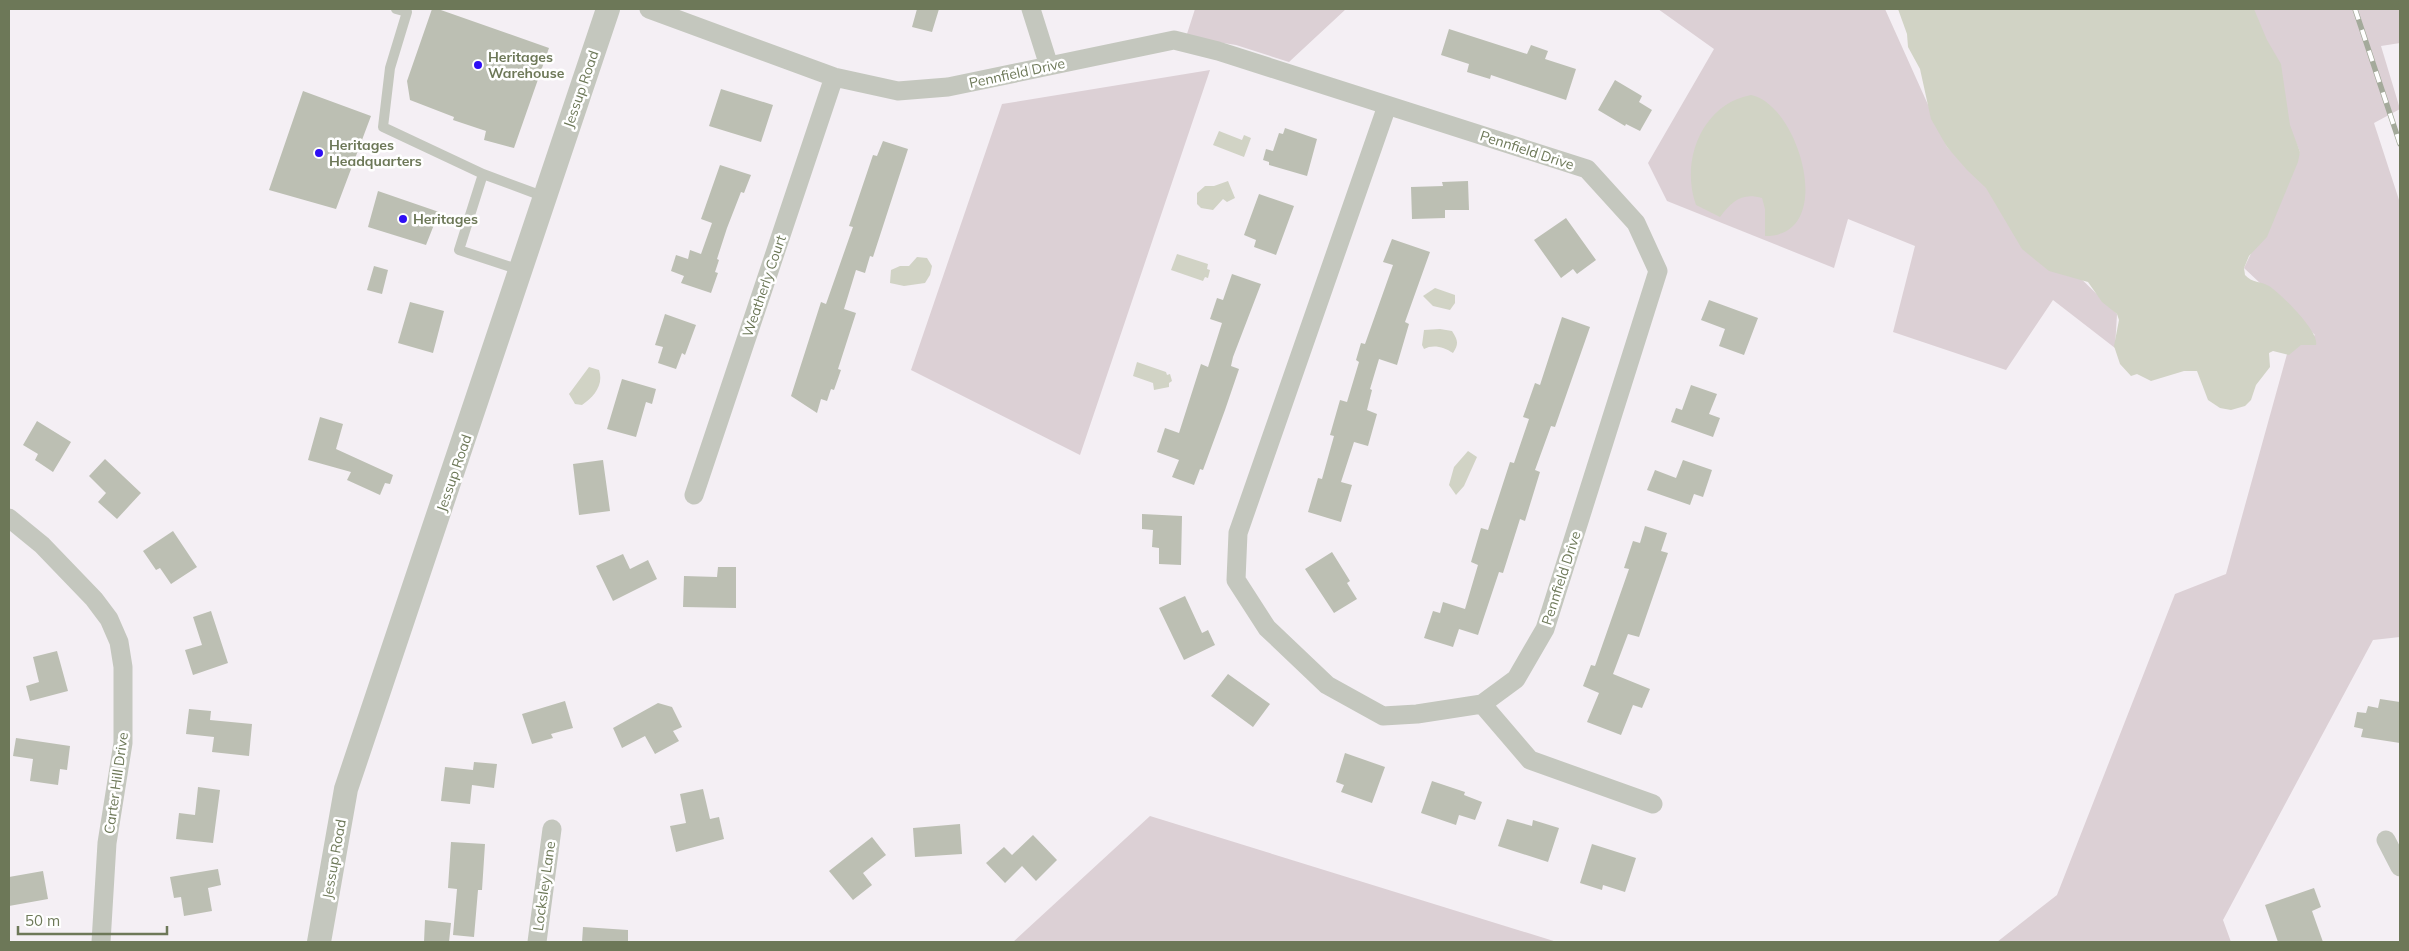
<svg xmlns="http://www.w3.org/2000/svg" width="2409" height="951" viewBox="0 0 2409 951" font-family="Mulish,sans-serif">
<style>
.green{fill:#dcd0d5}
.water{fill:#d1d3c5}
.building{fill:#bcbfb3}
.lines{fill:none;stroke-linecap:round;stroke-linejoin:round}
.service{stroke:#c4c7be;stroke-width:10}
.minor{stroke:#c4c7be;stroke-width:19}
.tertiary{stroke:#c4c7be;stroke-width:24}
.rail-casing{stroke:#a4aa9b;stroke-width:5.5}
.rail{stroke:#fff;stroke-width:4;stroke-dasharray:11;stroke-linecap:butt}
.poi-dot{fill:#2e0ef5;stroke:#fff;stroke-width:2}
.labels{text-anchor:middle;stroke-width:5;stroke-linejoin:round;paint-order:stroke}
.poi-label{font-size:14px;font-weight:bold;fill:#6d7858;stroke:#fff;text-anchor:start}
.street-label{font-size:14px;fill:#6d7858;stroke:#fff}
</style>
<rect width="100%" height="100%" fill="#f4eff4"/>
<path class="green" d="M1195,9H1346L1289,62L1236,45L1186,37Z
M1658,9H1885L1947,147L2117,314L2115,348L2053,300L2006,370L1893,332L1915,246L1848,219L1834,268L1667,201L1648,163L1714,49Z
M2240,9H2400V43L2381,46L2400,109L2374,123L2400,203V637L2373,640L2223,920L2231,942H1997L2057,895L2175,594L2226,574L2287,354L2315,335L2244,268L2300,152Z
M1210,70L1080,455L911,370L1002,104Z
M1150,816L1557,942H1013Z"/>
<path class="water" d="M1898,9H2254L2267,40L2281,64L2290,125L2300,152L2298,162L2267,237L2249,256L2244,268L2245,275C2252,283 2261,281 2269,286C2280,293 2320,332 2316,345H2301L2289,355L2273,351L2269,353L2270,367L2256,385L2251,400L2245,406L2231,410L2220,408L2208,400L2197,371H2184L2151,381L2137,374L2131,376L2120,364L2114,346L2119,320L2117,314L2102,302L2088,282L2049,271L2022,249L1986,188L1967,170L1947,147L1931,119L1920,69L1908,47L1907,34Z
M1751,95C1799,104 1838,237 1765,236V209L1762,198C1742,192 1732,201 1720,217L1696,205C1680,161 1702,104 1751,95Z
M1219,131L1242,140L1244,135L1251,138L1244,157L1213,145Z
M1228,181L1235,198L1227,202L1223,199L1213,210L1201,208L1197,204V193L1205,186H1214Z
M1177,254L1208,264L1207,269L1210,270L1208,278L1205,277L1203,281L1171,270Z
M917,257L927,258L932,266L930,275L925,283L904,286L890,283L891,270L900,266H909Z
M1435,288L1455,295V303L1450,310L1433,306L1423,296Z
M1440,329L1452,331C1458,340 1459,344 1453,353C1444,347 1433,344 1424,349L1422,345L1424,330Z
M1137,362L1166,372L1167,375L1170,374L1172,381L1169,383V387L1154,390L1153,383L1133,376Z
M589,367L599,370C604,385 594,397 582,405L575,404L569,394Z
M1468,451L1477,457L1464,486L1456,495L1449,485L1454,467Z"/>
<path class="building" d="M432,9H438L549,48L514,148L484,140L486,131L453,120L454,117L410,100L407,81Z
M917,9H939L932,32L912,27Z
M1449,29L1527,54L1531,45L1548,51L1545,59L1576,69L1566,100L1491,75L1490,79L1467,72L1469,64L1441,55Z
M1615,80L1642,96L1639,102L1652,110L1640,131L1626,124L1625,126L1598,110Z
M721,89L773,105L761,142L709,126Z
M303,91L371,116L336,209L269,190Z
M1285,128L1317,139L1307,176L1269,165V162L1263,160L1266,149L1273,151L1279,133L1283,134Z
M883,141L908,149L873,257L870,256L865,273L856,270L844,309L856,313L838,369L841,370L834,390L831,389L827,401L821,399L817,413L791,396L821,302L826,304L853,227L849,226L873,155L877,156Z
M720,165L751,175L744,193L741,192L727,228L717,259L719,260L715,272L718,273L711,293L681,283L684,276L671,271L676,255L688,259L690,250L701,254L712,223L701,219Z
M1468,181L1469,210H1445V218L1412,219L1411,187L1443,186L1442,182Z
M378,191L439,212L426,245L368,227Z
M1259,194L1294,206L1276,255L1254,247L1256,240L1244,235Z
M1566,218L1596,260L1577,274L1573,269L1561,278L1534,240Z
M1392,239L1430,252L1405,322L1409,324L1397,365L1379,359L1370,389L1372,390L1367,410L1377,414L1368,446L1354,442L1341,482L1352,485L1341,522L1308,512L1318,478L1322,479L1334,436L1330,435L1340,400L1347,402L1359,362L1356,360L1361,343L1365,344L1393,265L1383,262Z
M374,266L388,270L382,294L367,290Z
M1232,274L1261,284L1233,357L1231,366L1239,369L1225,410L1203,470L1200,469L1194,485L1172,477L1179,460L1157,452L1165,428L1179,433L1201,364L1208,367L1222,323L1210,319L1217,298L1223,300Z
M1709,300L1758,318L1744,355L1719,346L1725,329L1701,320Z
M410,302L444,311L433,353L398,343Z
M665,314L696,325L685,355L682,353L676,369L658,363L663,347L655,345Z
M1562,317L1590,327L1555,427L1551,426L1535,470L1540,472L1525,521L1520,519L1503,573L1499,572L1478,635L1459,629L1453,647L1424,638L1433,611L1440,613L1443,602L1465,609L1478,565L1471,562L1481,528L1488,530L1510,462L1514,463L1529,419L1523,417L1535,383L1540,385Z
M622,379L656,389L652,404L646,402L636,437L607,429Z
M1691,385L1717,394L1709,414L1720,418L1713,437L1671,422L1676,408L1682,410Z
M320,417L343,424L336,449L393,475L390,484L385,483L380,495L347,480L351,472L308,460Z
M37,421L71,442L53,472L35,460L38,454L23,445Z
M105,459L141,493L117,519L98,502L106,493L89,476Z
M603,460L610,511L579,515L573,464Z
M1683,460L1712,470L1703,497L1694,494L1690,505L1647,490L1655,470L1676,478Z
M1142,514L1182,516L1181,565L1159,564V548L1152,547L1153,530L1142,529Z
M1645,526L1667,533L1661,551L1668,553L1639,637L1628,634L1613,674L1650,689L1642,708L1633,705L1621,735L1587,722L1599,693L1583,686L1591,665L1595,666L1629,569L1624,568L1633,541L1640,543Z
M173,531L197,567L171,584L160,568L156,570L143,551Z
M1332,552L1350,581L1347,583L1357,599L1334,613L1305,569Z
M623,554L630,569L648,560L657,579L613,601L596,566Z
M718,567H736V608L683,607L684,576L717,577Z
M1185,596L1202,633L1208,630L1215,645L1184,660L1159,608Z
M211,611L228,663L193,675L185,650L202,645L193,617Z
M57,651L68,691L30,701L26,686L39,682L33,657Z
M1228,674L1270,704L1253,727L1211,696Z
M2380,699L2400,702V743L2361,737L2363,729L2354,727L2357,712L2366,713L2368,706L2378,708Z
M565,701L573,728L551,734L553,738L532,744L522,714Z
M658,703L672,707L682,727L673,731L679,741L655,754L645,736L622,748L613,728Z
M189,709L211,711L210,720L252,724L249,756L212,752L214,737L186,734Z
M16,738L70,746L67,770L60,769L58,785L30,781L33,759L13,756Z
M1345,753L1385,767L1372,803L1341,792L1344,785L1336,782Z
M474,762L497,764L494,788L472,785L470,804L441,801L445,767L473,770Z
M1432,781L1465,792L1464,795L1482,802L1475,820L1459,815L1456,825L1421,813Z
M198,787L220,790L213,843L176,839L179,813L195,815Z
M703,789L710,819L719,817L724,839L676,852L670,826L686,823L680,794Z
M1507,819L1532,826L1533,820L1559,828L1548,862L1498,846Z
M960,824L962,854L915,857L913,828Z
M1033,835L1057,860L1036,881L1022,866L1005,883L986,863L1004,847L1012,855Z
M872,837L886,855L863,873L872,885L853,900L829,871Z
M451,842L485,844L482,890H478L474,937L453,935L457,889L448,888Z
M1592,844L1636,858L1625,892L1603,885L1602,890L1580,883Z
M218,869L221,885L208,888L212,911L184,916L181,897L174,898L170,877Z
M43,871L48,899L9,906V877Z
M2314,888L2321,907L2312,911L2323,942H2278L2265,905Z
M425,920L451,923L449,942H424Z
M583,927L628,930V942H582Z"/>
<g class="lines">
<path class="service" d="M396,9L407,12L390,68L383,127L483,174L459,250L520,270
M483,174L545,197"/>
<path class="minor" d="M649,9L834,77L898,91L948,87L1174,40L1218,51L1587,169L1636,223L1658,271L1545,629L1516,679L1482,704L1417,714L1383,716L1327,685L1267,628L1236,580L1238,533L1387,106
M1031,9L1049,66
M694,495L834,77
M9,518L42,545L94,599L109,619L119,642L123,667V743L107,843L101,942
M1482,704L1530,760L1653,804
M2386,840L2400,867
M537,942L552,829"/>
<path class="tertiary" d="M319,942L346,789L608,9"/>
<g class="rail-casing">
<path id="rail" d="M2355,9L2400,144"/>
</g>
<use href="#rail" class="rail"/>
</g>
<g class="poi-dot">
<circle cx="478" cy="65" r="5"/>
<circle cx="319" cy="153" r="5"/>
<circle cx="403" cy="219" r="5"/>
</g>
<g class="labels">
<g class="poi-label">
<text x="488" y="62">Heritages<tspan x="488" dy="16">Warehouse</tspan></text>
<text x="329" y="150">Heritages<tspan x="329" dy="16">Headquarters</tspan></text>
<text x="413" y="224">Heritages</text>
</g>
<g class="street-label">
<text transform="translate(1017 73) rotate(-12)" y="5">Pennfield Drive</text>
<text transform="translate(581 89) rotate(-71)" y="5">Jessup Road</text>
<text transform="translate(1527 150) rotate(18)" y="5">Pennfield Drive</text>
<text transform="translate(764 286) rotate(-71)" y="5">Weatherly Court</text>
<text transform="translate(454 473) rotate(-71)" y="5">Jessup Road</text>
<text transform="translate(1561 578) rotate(-72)" y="5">Pennfield Drive</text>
<text transform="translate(116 783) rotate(-82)" y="5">Carter Hill Drive</text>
<text transform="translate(334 859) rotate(-80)" y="5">Jessup Road</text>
<text transform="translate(544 886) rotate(-82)" y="5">Locksley Lane</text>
</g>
</g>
<rect width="2409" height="951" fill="none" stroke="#6d7858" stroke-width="20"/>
<path d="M18 926v8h149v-8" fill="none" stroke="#6d7858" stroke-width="2.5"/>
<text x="25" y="926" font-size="15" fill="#6d7858" stroke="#ffffff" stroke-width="4" paint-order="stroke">50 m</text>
</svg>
